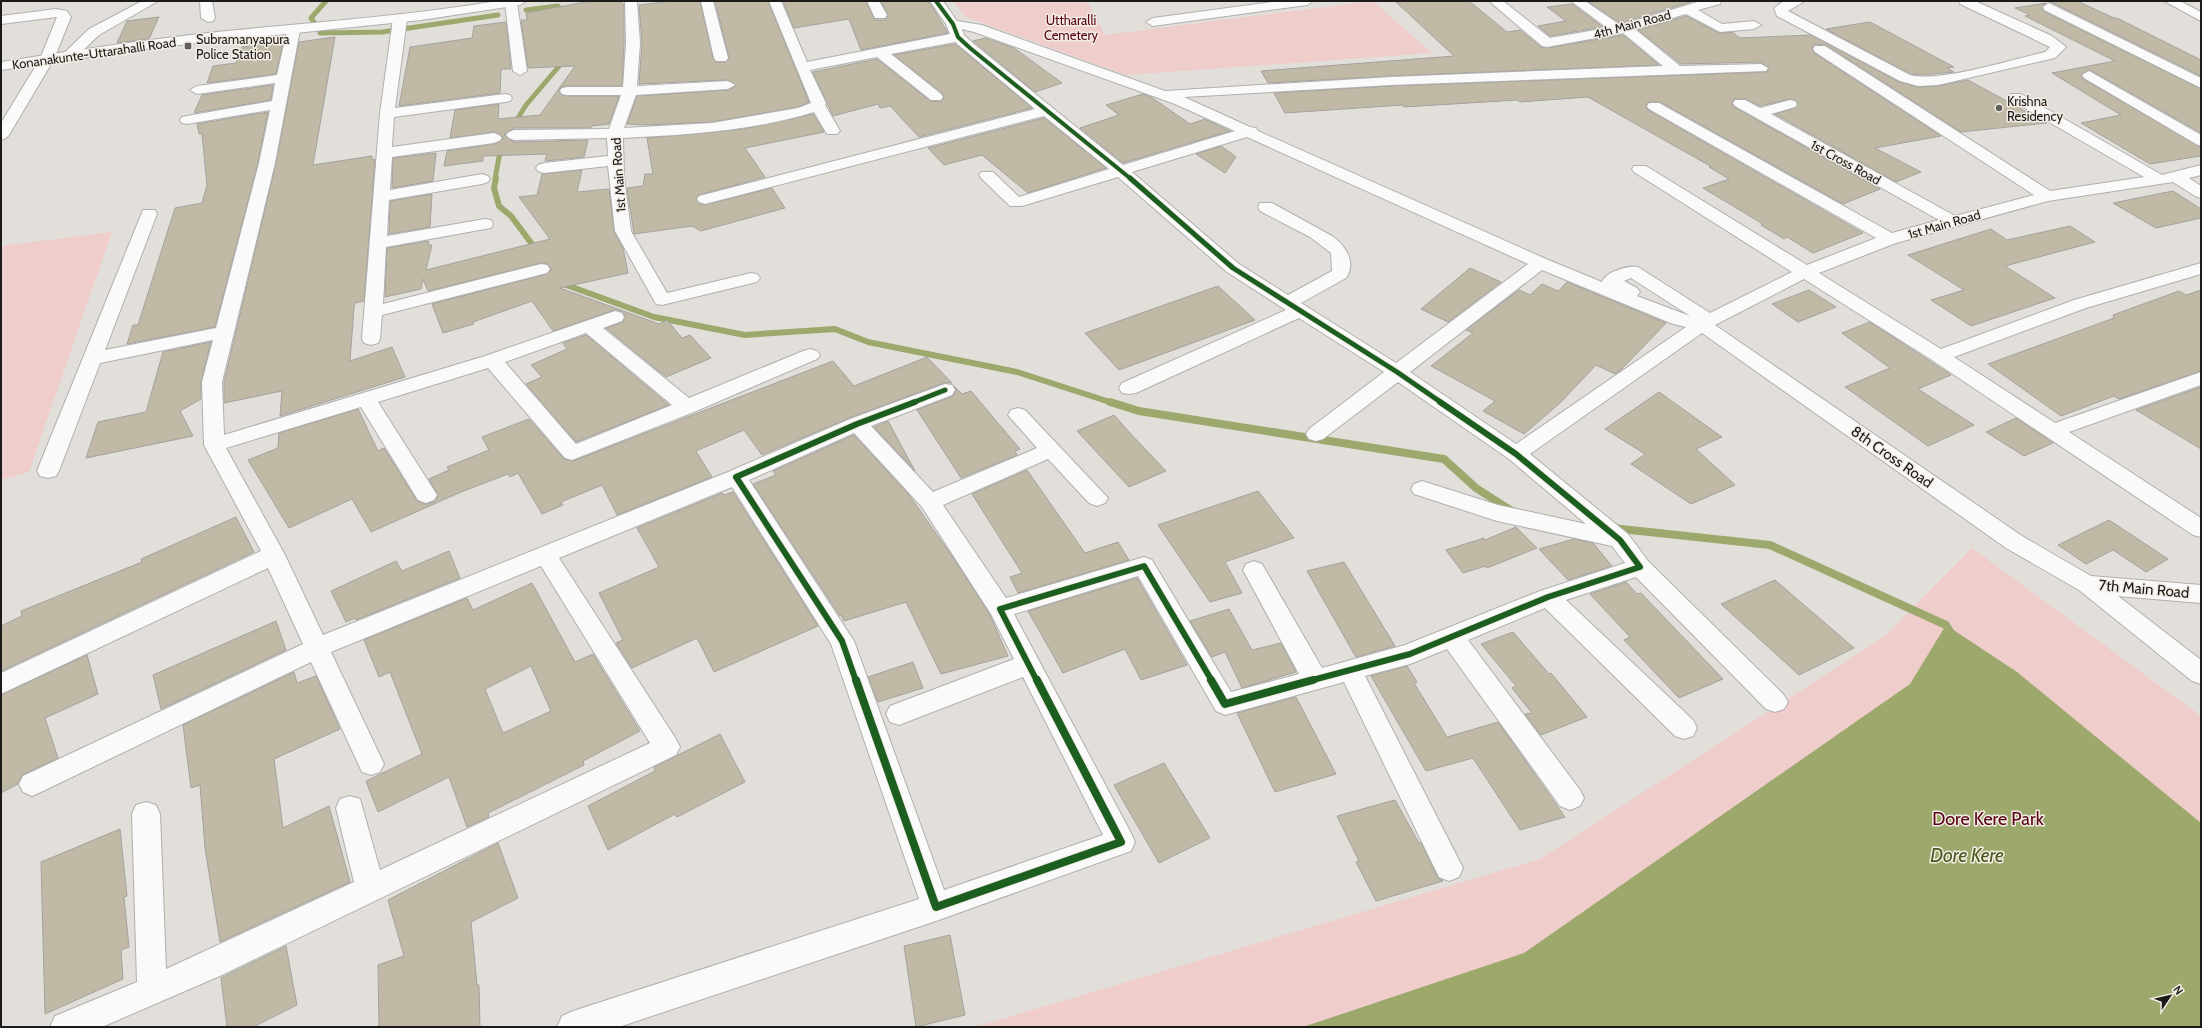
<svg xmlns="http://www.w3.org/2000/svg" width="2202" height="1028" viewBox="0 0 2202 1028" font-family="Cabin,sans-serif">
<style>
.green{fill:#efcdcb}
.water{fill:#9da86c}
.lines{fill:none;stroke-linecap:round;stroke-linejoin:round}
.stream-far2{stroke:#9da86c;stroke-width:5}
.stream-far1{stroke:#9da86c;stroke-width:6}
.stream{stroke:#9da86c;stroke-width:8}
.building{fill:#bfb9a6;stroke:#a4a29f;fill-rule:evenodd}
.minor-casing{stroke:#b0afac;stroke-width:2}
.major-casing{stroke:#b0afac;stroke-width:2}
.minor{fill:#fbfafa;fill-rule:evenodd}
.major{fill:#fbfafa;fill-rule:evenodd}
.cycleway-far3-casing{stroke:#f2ece5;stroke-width:5.5}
.cycleway-far2-casing{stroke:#f2ece5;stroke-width:7}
.cycleway-far1-casing{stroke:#f2ece5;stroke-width:8}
.cycleway-casing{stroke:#f2ece5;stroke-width:10}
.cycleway-far3{stroke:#1b5e20;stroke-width:4}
.cycleway-far2{stroke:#1b5e20;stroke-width:5}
.cycleway-far1{stroke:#1b5e20;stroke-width:6}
.cycleway{stroke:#1b5e20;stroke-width:8}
.poi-dot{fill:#62605d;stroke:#f2ece5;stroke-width:1.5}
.labels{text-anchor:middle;stroke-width:3;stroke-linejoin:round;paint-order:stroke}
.far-park-label{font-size:13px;fill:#580414;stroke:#f2ece5}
.far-street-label{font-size:13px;fill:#1d1b19;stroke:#f2ece5}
.far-poi-label{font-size:13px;fill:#1d1b19;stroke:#f2ece5;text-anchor:start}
.street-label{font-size:15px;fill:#1d1b19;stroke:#f2ece5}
.near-park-label{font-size:18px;fill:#580414;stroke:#f2ece5}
.near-water-label{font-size:19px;font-style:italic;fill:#4a571a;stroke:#f2ece5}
</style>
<rect width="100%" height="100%" fill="#e2dfdb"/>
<path class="green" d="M953,1H1087L1105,35L1373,1L1432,53L1126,75L966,17Z
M112,232L29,472L1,480V246Z
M1972,548L2201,716V1027H975L1540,859L1885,636Z"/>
<path class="water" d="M1946,625L2017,672L2201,823V1027H1303L1524,953L1910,684Z"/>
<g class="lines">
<path class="stream-far2" d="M526,10L558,6L566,16
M314,22L311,18L326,1
M320,33L382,32L498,15
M513,126L526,105L566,58
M495,179L501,146"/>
<path class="stream-far1" d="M496,178L494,188L499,206L511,216L561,283L654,317L745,335L835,329L868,342L1017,372L1113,403"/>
<path class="stream" d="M1110,402L1139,411L1444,459L1476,488L1512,511
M1612,528L1770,545L1946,625L1951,633"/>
</g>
<path class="building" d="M591,1H621L624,5V43L622,86H567L561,87L559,92L562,95L567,96H619L609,124L591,126V128H514L504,135L514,142L588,140L584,157L545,161L547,154L483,156V161L444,166L447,151L494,144L504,138L494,132L450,138L455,110L499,104L498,119L540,115L575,66L528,68L521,20H527L526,13Z
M673,1H700L713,58L716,62H726L729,58L715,1H768L809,102L798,107L712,122L645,125L627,124L637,96L728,90L736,86L728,80L639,84L642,43L639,5Z
M783,1H866L875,20H885L888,16L881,1H929L948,33L861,50L849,19L794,28Z
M1395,1H1469L1507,32L1520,30L1541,47L1547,48L1623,35L1659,65L1391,76L1268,83L1261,71L1454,56Z
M1593,1H1690L1691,2L1620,23L1589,2Z
M2060,1H2077L2114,18H2117L2201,60V76L2051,2Z
M2046,3L2042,7L2043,11L2201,89V133L2090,70L2081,75L2083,79L2201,147V156L2150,164L2081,123L2121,115L2052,73L2115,61L2025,16L2030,15L2015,8Z
M1572,4L1603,27L1550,36L1538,26L1566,21L1547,7Z
M1686,16L1719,33L1732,32L1740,38L1811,35L1899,82L1918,87L1938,86L1968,80L2047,123L1961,132L1826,45L1815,44L1812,48L1814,53L1941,136L1875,148L1921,172L1896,182L1775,114L1795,108L1798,103L1795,100L1790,99L1760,106L1746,99H1734L1732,104L1734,107L1880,189L1843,204L1660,102H1648L1646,107L1648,110L1863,233L1813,253L1787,237L1784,239L1761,225L1763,224L1703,188L1729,179L1709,167H1712L1588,97L1520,102L1518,100L1404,107L1403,105L1285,113L1274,93L1391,86L1766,72L1769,69L1761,62L1681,64L1638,30Z
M159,17L149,39L117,43L127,21Z
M506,22L511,69H501L500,93L399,106L410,47L472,38L474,26Z
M1870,22L1954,67L1947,68L1954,72L1922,75L1910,74L1826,29Z
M335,37L313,165L372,156V160L375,159L364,301L355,303L354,307L350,361L392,347L405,377L280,416L282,391L224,403V382L276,163L299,42Z
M985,38L1014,48L1062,83L1035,92L973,41Z
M277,43L276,45L283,44L276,74L207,83L213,66L236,63L242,47Z
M955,44L1032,108L919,137L890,106L880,108L878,104L833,116L813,72L877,59L930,101L941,102L944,98L942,93L894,55Z
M273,85L271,100L194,113L202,95Z
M1143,94L1151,97L1190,124L1205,119L1230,131L1123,163L1080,128L1119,115L1106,105Z
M268,112L258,163L215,327L127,344L133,325H138L175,208L202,203L207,185L202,134H199L197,124Z
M813,114L824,132L745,148L765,177L699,195L696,198L699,203L705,205L772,188L785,208L701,231L692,226L634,234L627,188L643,186L645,174H653L647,138L744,129Z
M1044,118L1106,168L1028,193L982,155L944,165L928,148Z
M1221,146L1236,157L1225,173L1196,154Z
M436,153L433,181L392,188L393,158Z
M582,170L577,192L609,189L614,231L623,248L628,273L560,288L659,324L667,320L682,338L690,335L711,358L666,377L606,328L623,322L625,316L622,312L615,310L553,331L532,301L473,322L474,324L443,333L432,304L547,274L552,269L547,264L541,263L428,291L423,279L421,289L385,297L387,248L429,241L428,245H432L426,270L550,239L519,197L537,195L542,174Z
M2173,191L2201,209V218L2156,228L2113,203Z
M432,194L430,227L389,234L390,201Z
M2070,226L2095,242L2005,266L2055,298L1971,326L1931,300L1964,290L1908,255L1991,229L2007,240Z
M1470,268L1501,282L1448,322L1421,309Z
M1567,282L1666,323L1622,369L1615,374L1596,365L1560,403L1524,434L1483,411L1495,401L1431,366L1473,333L1466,330L1519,290L1530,295L1542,284L1558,291Z
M1218,286L1255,320L1119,370L1085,333Z
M1809,290L1836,307L1798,322L1772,304Z
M2201,290V371L2119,399L2114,396L2061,416L1988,364L2114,318L2113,315L2179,291L2186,295Z
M1870,322L1951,375L1918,389L1974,425L1928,446L1845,387L1890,368L1842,333Z
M586,335L669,405L576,442L526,384L542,377L531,365L567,349L563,343Z
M211,342L201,382V399L180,411L193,436L86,458L98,422L146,412L163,352Z
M927,357L952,383H944L849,418L762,455L744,430L696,451L712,477L617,515L602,485L561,502L563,505L542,514L518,473L510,477L508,474L461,492L371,532L352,499L289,528L248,460L278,448L279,433L358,409L378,451L384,448L417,501L427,504L435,501L438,496L429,479L449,470L447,467L489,450L482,437L529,419L564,459L573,461L833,361L854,386Z
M954,386L962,394L971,391L1020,449L1015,451L1017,455L961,478L917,410L953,396L956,391Z
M2201,387V449L2136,410Z
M1659,392L1722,437L1696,449L1735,485L1691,504L1631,464L1645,454L1605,429Z
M1114,415L1130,433L1166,471L1129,487L1077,431Z
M2016,418L2053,443L2024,456L1986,432Z
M888,421L915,471L874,427Z
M854,435L909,495L952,556L990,615L1008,656L941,674L906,602L844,621L841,615L840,616L753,484L776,475L773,471Z
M1027,470L1085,553L1118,542L1129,560L1018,593L1010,577L1022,573L972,494Z
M1258,491L1294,538L1225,562L1242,593L1210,602L1158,525Z
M733,492L818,626L714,672L697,638L632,668L616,643L623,640L599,593L659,567L637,528L722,493L724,495Z
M236,517L254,552L1,671V626L22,616L21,611L142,562L141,559Z
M2109,520L2168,559L2146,572L2113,550L2086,564L2058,545Z
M1516,527L1537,548L1487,568L1486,566L1463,573L1446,550L1484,538L1485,540Z
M1574,539L1593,543L1612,566L1568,580L1539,549Z
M449,551L460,578L356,620L355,618L346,622L331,591L396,561L402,571Z
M1344,562L1395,646L1356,657L1353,652L1307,571Z
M1137,578L1187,665L1141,680L1125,649L1063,673L1028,611Z
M1775,580L1854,648L1799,675L1721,604Z
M1626,582L1637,594L1641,593L1723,679L1679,698L1624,640L1630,637L1590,594Z
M532,583L575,662L593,654L640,731L583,761L584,765L488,813L489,817L467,827L449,777L378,812L366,781L422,754L390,672L379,677L364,640L467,598L473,610ZM531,666L551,711L503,733L485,689Z
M1229,609L1252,650L1281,643L1296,672L1242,688L1225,652L1212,657L1190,621Z
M276,621L286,650L161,709L153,675Z
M1513,632L1549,674L1551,673L1587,717L1541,735L1525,714L1532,713L1512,688L1516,686L1481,644Z
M87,655L98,694L45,718L58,758L22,775L18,784L1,793V695Z
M913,662L923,688L878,702L868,677Z
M1407,666L1417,682L1414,683L1447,737L1498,722L1565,817L1520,830L1473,758L1426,771L1371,676Z
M294,672L297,683L316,676L340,729L274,759L283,828L329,806L350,882L220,942L205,848L200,785L191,788L183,725Z
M1296,697L1336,774L1275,792L1237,713Z
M720,734L745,782L677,817L675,814L608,850L588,806L655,771L654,767Z
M1164,763L1210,838L1159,863L1114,785Z
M1395,800L1419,843H1421L1438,878L1443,881L1376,901L1356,862L1359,861L1337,816Z
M120,829L127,896L124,897L129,947L121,950L123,979L45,1014L41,862Z
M498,843L518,898L471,922L477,985H479L480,1027H379L378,965L404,956L388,900Z
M950,935L965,1015L916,1027L904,946Z
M286,946L297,1005L253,1027H227L221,978Z"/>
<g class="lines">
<g class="minor-casing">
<path id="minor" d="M142,1H158L99,35L74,59H64L62,56L64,53L89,29Z
M200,1H212L215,18L213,21L208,22L201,18Z
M506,1H516L517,3L527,71L520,75L513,71L505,3Z
M625,1H637L640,43L637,86L728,81L735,85L728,89L636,95L624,128L712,123L798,108L811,103L769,1H781L807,62L950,34L946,24L930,1H943L957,21L982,25L1165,91L1391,77L1663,66L1623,33L1547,47L1542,46L1489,1H1503L1550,38L1607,28L1571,1H1585L1620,25L1701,1H1721L1720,4L1698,10L1722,24L1754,21L1761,25L1754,29L1720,32L1686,14L1635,29L1680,66L1761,64L1768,68L1766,71L1391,85L1184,97L1250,127L1256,128L1258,131L1546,259L1602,282C1605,272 1628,265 1638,267L1710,313L1792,272L1634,172L1632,169L1634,166H1646L1807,265L1876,238L1649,109L1647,106L1649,103H1659L1892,233L1939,220L1735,106L1733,103L1735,100H1745L1760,108L1790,100L1795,101L1797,104L1795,107L1771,114L1955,216L2034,195L1815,52L1813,49L1815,46H1825L2050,191L2144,177L2011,100L2009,97L2011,94H2021L2162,175L2201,165V175L2189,178L2201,186V198L2195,196L2173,182L2048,201L1896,243L1819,273L1941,349L2074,300L2201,263V274L2086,308L1954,357L2055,423L2201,372V385L2069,432L2201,518V537L2193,535L1932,360L1804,279L1715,325L2022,536L2091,576L2201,585V603L2118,596L2201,660V684L2192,681L2079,590L2006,548L1702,333L1530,454L1628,534L1648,561L1784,695L1788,702L1784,709L1775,712L1766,709L1636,577L1566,600L1693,720L1697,728L1693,736L1684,739L1675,736L1545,608L1468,640L1580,790L1584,798L1580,806L1570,810L1560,806L1447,649L1410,664L1365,676L1463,868L1459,877L1449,881L1439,877L1344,682L1225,715L1216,711L1138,576L1014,614L1131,833L1135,842L1131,851L936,921L619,1027H557L562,1016L573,1011L919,899L831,644L732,487L559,558L676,739L680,747L676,755L222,975L102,1027H50L55,1016L137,982L132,814L136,805L146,802L156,805L160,814L166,969L354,882L336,808L340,799L350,796L360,799L380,870L650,743L541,566L331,652L384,764L380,772L371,775L362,772L311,662L41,792L32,796L23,792L19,784L23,776L303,644L268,568L1,694V673L261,551L204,445L202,382L213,340L100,363L59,471L56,476L48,478L40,476L37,471L143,210H155L157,214L105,350L216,328L259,163L270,110L187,124L182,123L180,120L182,117L187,116L272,101L275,83L197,94L190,90L197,86L277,75L288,27L293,26L300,30L275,163L222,382L224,435L485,356L615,311L622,313L624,317L622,321L603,328L689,398L803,351L810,349L817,351L820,355L817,359L694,412L572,460L565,458L488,368L378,402L437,495L434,500L426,503L418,500L361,407L226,448L285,555L323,635L728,472L850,419L945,384L952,385L955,390L952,395L871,426L933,492L1037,448L1008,415L1011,410L1018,408L1025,410L1108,498L1105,503L1097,506L1089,503L1048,459L943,505L1006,598L1144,557L1152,560L1231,692L1299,674L1243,570L1246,564L1254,561L1262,564L1322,668L1405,645L1540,591L1625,563L1612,546L1497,521L1414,494L1411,489L1414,484L1422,481L1498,505L1586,524L1509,459L1398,382L1323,439L1316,441L1309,439L1306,434L1309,429L1384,372L1299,318L1136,393L1129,394L1122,393L1119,388L1122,383L1286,310L1227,272L1118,177L1022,206H1010L981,178L979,175L981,172H993L1019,197L1109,169L1044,116L705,204L699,202L697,199L699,196L1035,109L955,42L891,54L941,94L943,97L941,100H931L877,57L810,70L826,103L825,105L840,131L837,134H827L814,112C754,131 685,135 623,138L624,177L631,231L667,293L751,273L757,274L760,278L757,282L662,305L656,304L615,231L608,166L544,173L538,171L536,168L538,165L544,163L608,156L607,138L514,140L509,138L506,135L509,132L514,130L609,129L621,95H567L562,94L560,91L562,88L567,87H623L626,43ZM962,29L974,32L1175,104L1235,131L1123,165L975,45L964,35ZM1247,137L1528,264L1396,363L1301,303L1346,278C1357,262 1345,245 1332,236L1272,203H1260L1258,207L1260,211L1310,237L1331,253L1332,271L1288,295L1239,264L1132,172ZM1542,270L1673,324L1686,327L1516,444L1410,372ZM1631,278L1690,316L1637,296L1640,292L1637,288L1624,281ZM586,333L672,405L576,444L505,362ZM854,433L922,507L991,614L1014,659L890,706L886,714L890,722L899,725L1023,677L1103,835L944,890L854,641L749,480Z
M701,1H713L728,58L726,61H716L714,58Z
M867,1H879L887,15L885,18H875Z
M1279,1H1313L1307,5L1153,26L1146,22L1153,18Z
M1784,1H1805L1788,11L1910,75C1937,83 2014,59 2045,52L2050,47L1960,4L1959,1H1975L2052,36L2066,47L2055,58L1938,85L1918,86L1900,81L1777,16L1774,8Z
M2164,1H2180L2201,12V21Z
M2049,3L2201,78V88L2044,10L2043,7Z
M56,9L67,11L71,17L54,59L9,135L6,138L1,140V123L40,59L57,17L1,24V16Z
M400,15L407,19L395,108L505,94L510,95L512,98L510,101L505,102L394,117L392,147L494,133L499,135L502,138L499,141L494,143L392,157L390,190L482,174L488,176L490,179L488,182L482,184L389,200L387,236L485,219L491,220L493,224L491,228L485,229L386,247L383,304L541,264L547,265L550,269L547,273L382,315L380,339L378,343L371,345L364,343L362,339L380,113L393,19Z
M2089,71L2201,135V146L2196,144L2084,78L2082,75Z"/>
</g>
<g class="major-casing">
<path id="major" d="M497,1H526L520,5L421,20L160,47L1,70V62C76,50 151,39 226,31C317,22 408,16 497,1Z"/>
</g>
<use href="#minor" class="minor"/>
<use href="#major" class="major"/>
<g class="cycleway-far3-casing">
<path id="cycleway-far3" d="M936,1L953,24L958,37L970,48L1131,179"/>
</g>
<g class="cycleway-far2-casing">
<path id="cycleway-far2" d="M1130,178L1233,268L1397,372L1442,403
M912,403L945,390"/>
</g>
<g class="cycleway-far1-casing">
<path id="cycleway-far1" d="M856,681L842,641L736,477L857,424L915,402
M1037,681L1000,609L1144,566L1212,681
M1309,681L1410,654L1548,597L1640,567L1620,540L1516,454L1440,402"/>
</g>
<g class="cycleway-casing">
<path id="cycleway" d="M856,680L936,907L1121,842L1037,680
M1211,680L1225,704L1313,680"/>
</g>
<use href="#cycleway-far3" class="cycleway-far3"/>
<use href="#cycleway-far2" class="cycleway-far2"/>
<use href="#cycleway-far1" class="cycleway-far1"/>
<use href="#cycleway" class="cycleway"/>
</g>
<g class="poi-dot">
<rect x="184" y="42" width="8" height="8" rx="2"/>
<circle cx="1999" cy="108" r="4"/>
</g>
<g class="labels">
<g class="far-park-label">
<text x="1071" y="25">Uttharalli<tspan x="1071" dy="15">Cemetery</tspan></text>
</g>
<g class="far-street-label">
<text transform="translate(1632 24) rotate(-15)" y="5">4th Main Road</text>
<text transform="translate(94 53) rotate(-8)" y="5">Konanakunte-Uttarahalli Road</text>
<text transform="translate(1846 162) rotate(29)" y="5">1st Cross Road</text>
<text transform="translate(618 175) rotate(-94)" y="5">1st Main Road</text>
<text transform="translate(1944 224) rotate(-16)" y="5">1st Main Road</text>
</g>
<g class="far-poi-label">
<text x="196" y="44">Subramanyapura<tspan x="196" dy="15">Police Station</tspan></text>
<text x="2007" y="106">Krishna<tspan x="2007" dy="15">Residency</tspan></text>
</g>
<g class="street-label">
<text transform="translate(1892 457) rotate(35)" y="5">8th Cross Road</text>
<text transform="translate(2144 589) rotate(5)" y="5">7th Main Road</text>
</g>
<g class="near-park-label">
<text x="1988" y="825">Dore Kere Park</text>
</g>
<g class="near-water-label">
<text x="1967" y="862">Dore Kere</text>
</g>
</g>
<rect width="2202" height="1028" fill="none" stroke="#1d1b19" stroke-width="4"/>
<g transform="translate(2170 996) rotate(55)" stroke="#f2ece5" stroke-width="3" paint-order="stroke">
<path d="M0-3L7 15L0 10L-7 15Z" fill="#1d1b19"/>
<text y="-6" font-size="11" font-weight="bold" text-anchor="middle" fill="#1d1b19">N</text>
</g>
</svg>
